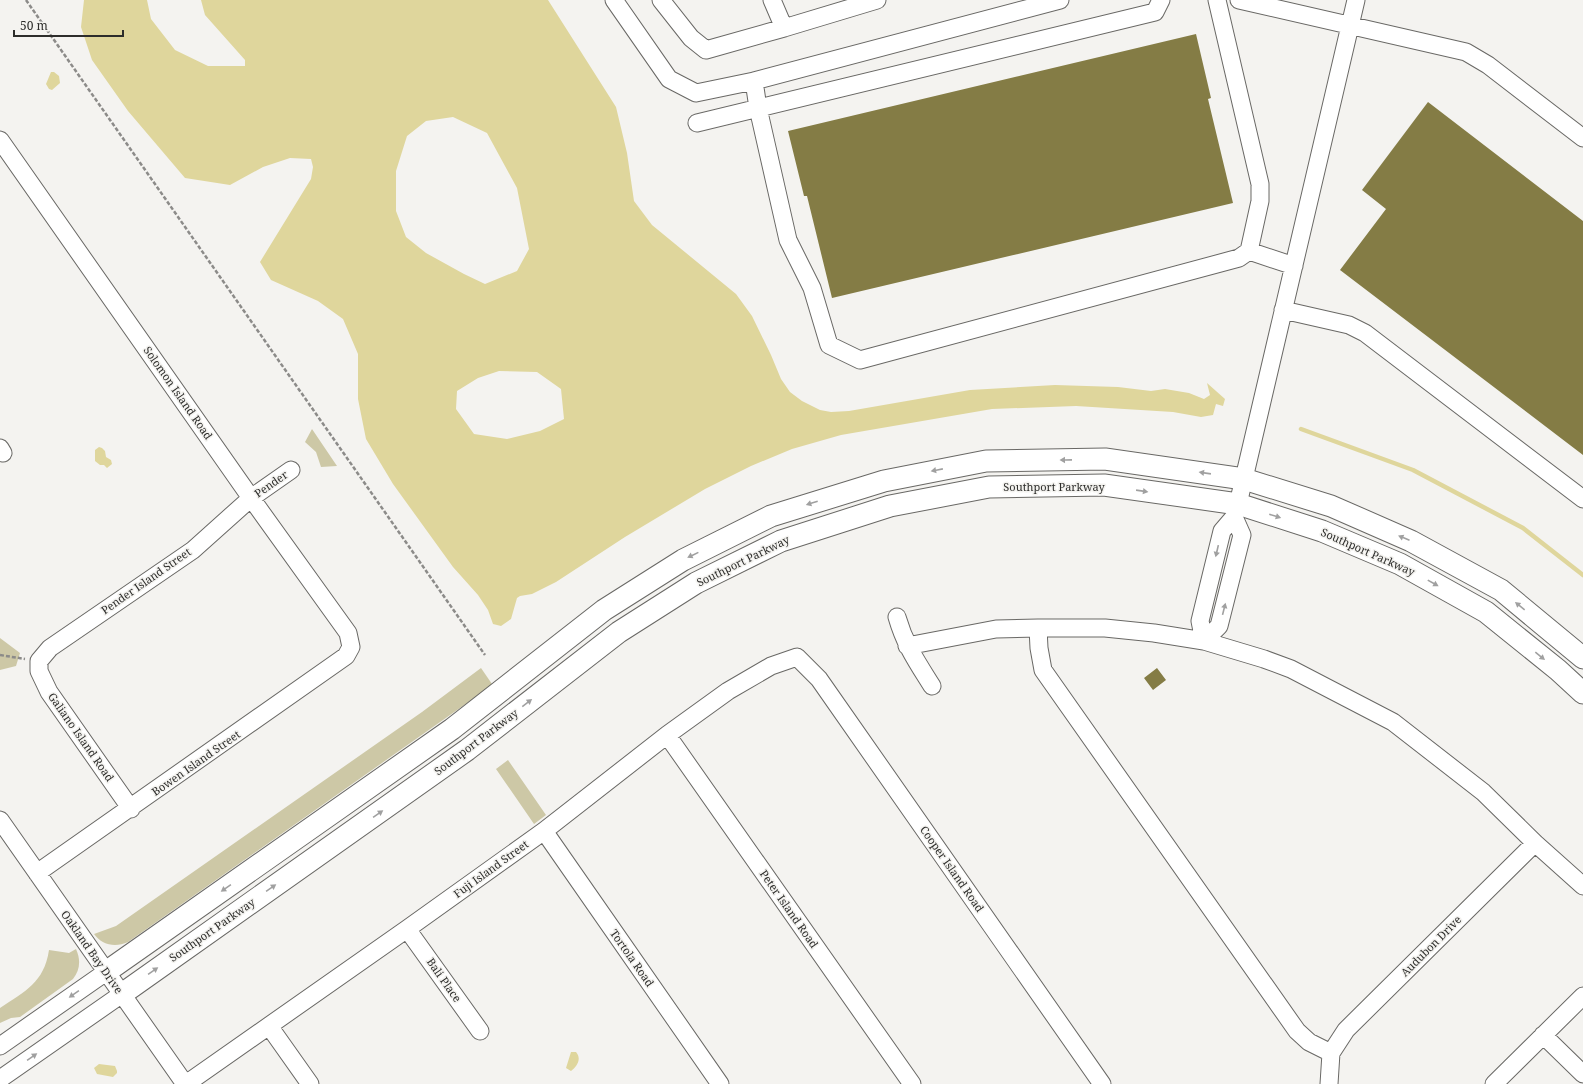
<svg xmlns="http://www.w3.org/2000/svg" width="1583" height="1084" viewBox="0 0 1583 1084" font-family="'Noto Serif',serif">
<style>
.green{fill:#cdc8a6}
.water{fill:#dfd69c;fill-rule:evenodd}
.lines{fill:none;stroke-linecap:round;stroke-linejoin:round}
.stream{stroke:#dfd69c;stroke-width:4.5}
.building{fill:#847c45}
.minor-casing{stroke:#696865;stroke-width:19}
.major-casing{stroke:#696865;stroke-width:23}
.path{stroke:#8c8b89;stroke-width:2.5;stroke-dasharray:4 2;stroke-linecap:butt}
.minor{stroke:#fff;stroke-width:17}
.major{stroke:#fff;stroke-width:21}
.oneway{fill:#a0a0a0}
.labels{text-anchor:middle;stroke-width:3;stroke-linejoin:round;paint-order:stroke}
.street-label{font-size:11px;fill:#2d2d2b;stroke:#f4f3f0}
</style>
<rect width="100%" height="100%" fill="#f4f3f0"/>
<path class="green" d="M312,429L337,466L321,467L316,452L305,442Z
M0,638L20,653L16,666L0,670Z
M481,668L492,684L477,696L128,942C115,948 102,945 94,934L116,926L422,712Z
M508,760L546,815L534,824L496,769Z
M76,949C81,960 80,970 73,979L20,1017L11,1018L0,1023V1008C25,991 44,983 49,950L69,953Z"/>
<path class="water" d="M84,0H147L151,19L175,50L208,66H245V60L205,15L201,0H548L616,107L627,153L634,201L652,225L736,294L752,316L771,355L781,379L790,392L802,401L820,410L831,412L849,411L970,390L1055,385L1118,387L1151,391L1165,389L1189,393L1204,399L1210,395L1207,383L1225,399L1223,406L1216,404L1213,415L1201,417L1173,412L1076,406L992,409L841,435L792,449L751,466L705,489L625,537L556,582L532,594L520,596L517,598L511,619L501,626L493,624L488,610L478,595L453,567L393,484L366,439L358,399V354L343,319L318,301L271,280L260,262L311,179L313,167L311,159L290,158L263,167L230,185L185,178L128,111L92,60L81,27ZM453,117L487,133L517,188L529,249L517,271L485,284L464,274L426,253L406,237L396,211V171L407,136L426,121ZM499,371L537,372L561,389L564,419L540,431L507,439L474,434L456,409L457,391L478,378Z
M51,72H54L59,76L60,83L52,90L49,89L46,84Z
M99,447L102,448L105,451L106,457L111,460L112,464L107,468L104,465H100L95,461V450Z
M571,1052H576C582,1059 577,1066 571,1071L566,1068Z
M99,1064L115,1066L117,1071V1073L113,1077L97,1074L94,1068Z"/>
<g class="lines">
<path class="stream" d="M1301,429L1413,470L1523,528L1583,575"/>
</g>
<path class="building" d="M1196,34L1211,98L1208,99L1233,203L832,298L807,196H804L788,131Z
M1428,102L1583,221V455L1340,270L1386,209L1362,190Z
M1157,668L1166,680L1153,690L1144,678Z"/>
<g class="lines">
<g class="minor-casing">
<path id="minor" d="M614,0L669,79L696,93L754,81
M661,0L691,38L706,50L784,28L772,0
M1060,0L754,81L758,108L788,240L812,288L829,345L860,360L1239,258L1249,251L1260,201V184L1217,0
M1239,0L1466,52L1488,65L1583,138
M784,28L877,0
M697,123L1155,12L1161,0
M0,140L251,498L348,633L351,647L346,656L37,873
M1249,251L1294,266
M1283,310L1349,325L1365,333L1583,499
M0,448L3,453
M897,617C905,645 917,662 932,686
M1038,628H1105L1154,633L1204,641L1264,659L1291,669L1393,722L1483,792L1535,843L1583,886
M1204,641L1200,621L1222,531L1234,517L1238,504L1356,0
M1204,641L1219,626L1242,535L1234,517
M907,646L996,629L1038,628L1039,648L1043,670L1297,1031L1309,1042L1331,1053L1329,1084
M667,735L912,1084
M131,809L49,692L39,671V661L50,648L193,550L251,498L291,470
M0,820L185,1084
M544,831L720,1084
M407,929L480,1031
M269,1026L310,1084
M1543,1035L1583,1074
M0,1046L106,972
M1331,1053L1346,1030L1535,843
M0,1079L122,994
M186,1084L407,929L544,831L667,735L728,691L771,666L797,657L819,679L1102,1084
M1494,1084L1583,996"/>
</g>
<g class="major-casing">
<path id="major" d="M106,972L452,729L604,610L683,560L771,516L884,481L986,461L1105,459L1244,479L1331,506L1411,541L1501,590L1583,658
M122,994L467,750L619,632L696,583L781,541L890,506L989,487L1104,485L1238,504L1322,531L1400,564L1486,612L1558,670L1583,693"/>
</g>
<path class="path" d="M26,0L485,655
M0,655L25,659"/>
<use href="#minor" class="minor"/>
<use href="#major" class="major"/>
</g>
<defs><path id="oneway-solid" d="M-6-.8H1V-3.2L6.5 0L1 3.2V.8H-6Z"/></defs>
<g class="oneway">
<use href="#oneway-solid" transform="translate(1066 460) rotate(179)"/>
<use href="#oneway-solid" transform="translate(937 470) rotate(169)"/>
<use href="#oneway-solid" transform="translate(1205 473) rotate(-172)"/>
<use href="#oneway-solid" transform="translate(1142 491) rotate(8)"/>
<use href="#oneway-solid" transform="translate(812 503) rotate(162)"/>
<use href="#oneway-solid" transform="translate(1275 516) rotate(17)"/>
<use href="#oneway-solid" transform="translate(1404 538) rotate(-157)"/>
<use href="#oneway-solid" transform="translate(1217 551) rotate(103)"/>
<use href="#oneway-solid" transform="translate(693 555) rotate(154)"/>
<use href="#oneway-solid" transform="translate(1433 583) rotate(29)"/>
<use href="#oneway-solid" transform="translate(1520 606) rotate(-141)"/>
<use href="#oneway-solid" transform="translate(1224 609) rotate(-76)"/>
<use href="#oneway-solid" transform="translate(1540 656) rotate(39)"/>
<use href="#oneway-solid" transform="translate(527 703) rotate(-38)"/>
<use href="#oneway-solid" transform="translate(378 814) rotate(-35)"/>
<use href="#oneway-solid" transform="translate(226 888) rotate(145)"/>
<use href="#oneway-solid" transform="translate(271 888) rotate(-35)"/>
<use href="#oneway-solid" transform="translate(153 971) rotate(-35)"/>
<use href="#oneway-solid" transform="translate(74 994) rotate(145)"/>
<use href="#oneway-solid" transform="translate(32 1057) rotate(-35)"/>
</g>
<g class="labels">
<g class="street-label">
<text transform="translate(178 393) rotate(55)" y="4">Solomon Island Road</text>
<text transform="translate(271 484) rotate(-35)" y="4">Pender</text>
<text x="1054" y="491">Southport Parkway</text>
<text transform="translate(1368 552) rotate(24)" y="4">Southport Parkway</text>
<text transform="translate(743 561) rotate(-26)" y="4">Southport Parkway</text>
<text transform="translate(146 581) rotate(-35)" y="4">Pender Island Street</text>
<text transform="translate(81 737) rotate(55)" y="4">Galiano Island Road</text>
<text transform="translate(476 742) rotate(-37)" y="4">Southport Parkway</text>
<text transform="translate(196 763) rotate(-35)" y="4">Bowen Island Street</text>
<text transform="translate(491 869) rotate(-36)" y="4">Fuji Island Street</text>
<text transform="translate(952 869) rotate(55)" y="4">Cooper Island Road</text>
<text transform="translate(789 909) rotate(55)" y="4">Peter Island Road</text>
<text transform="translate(212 930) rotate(-35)" y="4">Southport Parkway</text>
<text transform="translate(1431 946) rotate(-45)" y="4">Audubon Drive</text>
<text transform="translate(92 952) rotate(55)" y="4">Oakland Bay Drive</text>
<text transform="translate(632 958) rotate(55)" y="4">Tortola Road</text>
<text transform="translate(444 980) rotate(55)" y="4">Bali Place</text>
</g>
</g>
<path d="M14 30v6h109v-6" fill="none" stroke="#2d2d2b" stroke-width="2"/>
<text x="20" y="30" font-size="12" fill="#2d2d2b" stroke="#f4f3f0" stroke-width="3" paint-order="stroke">50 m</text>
</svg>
